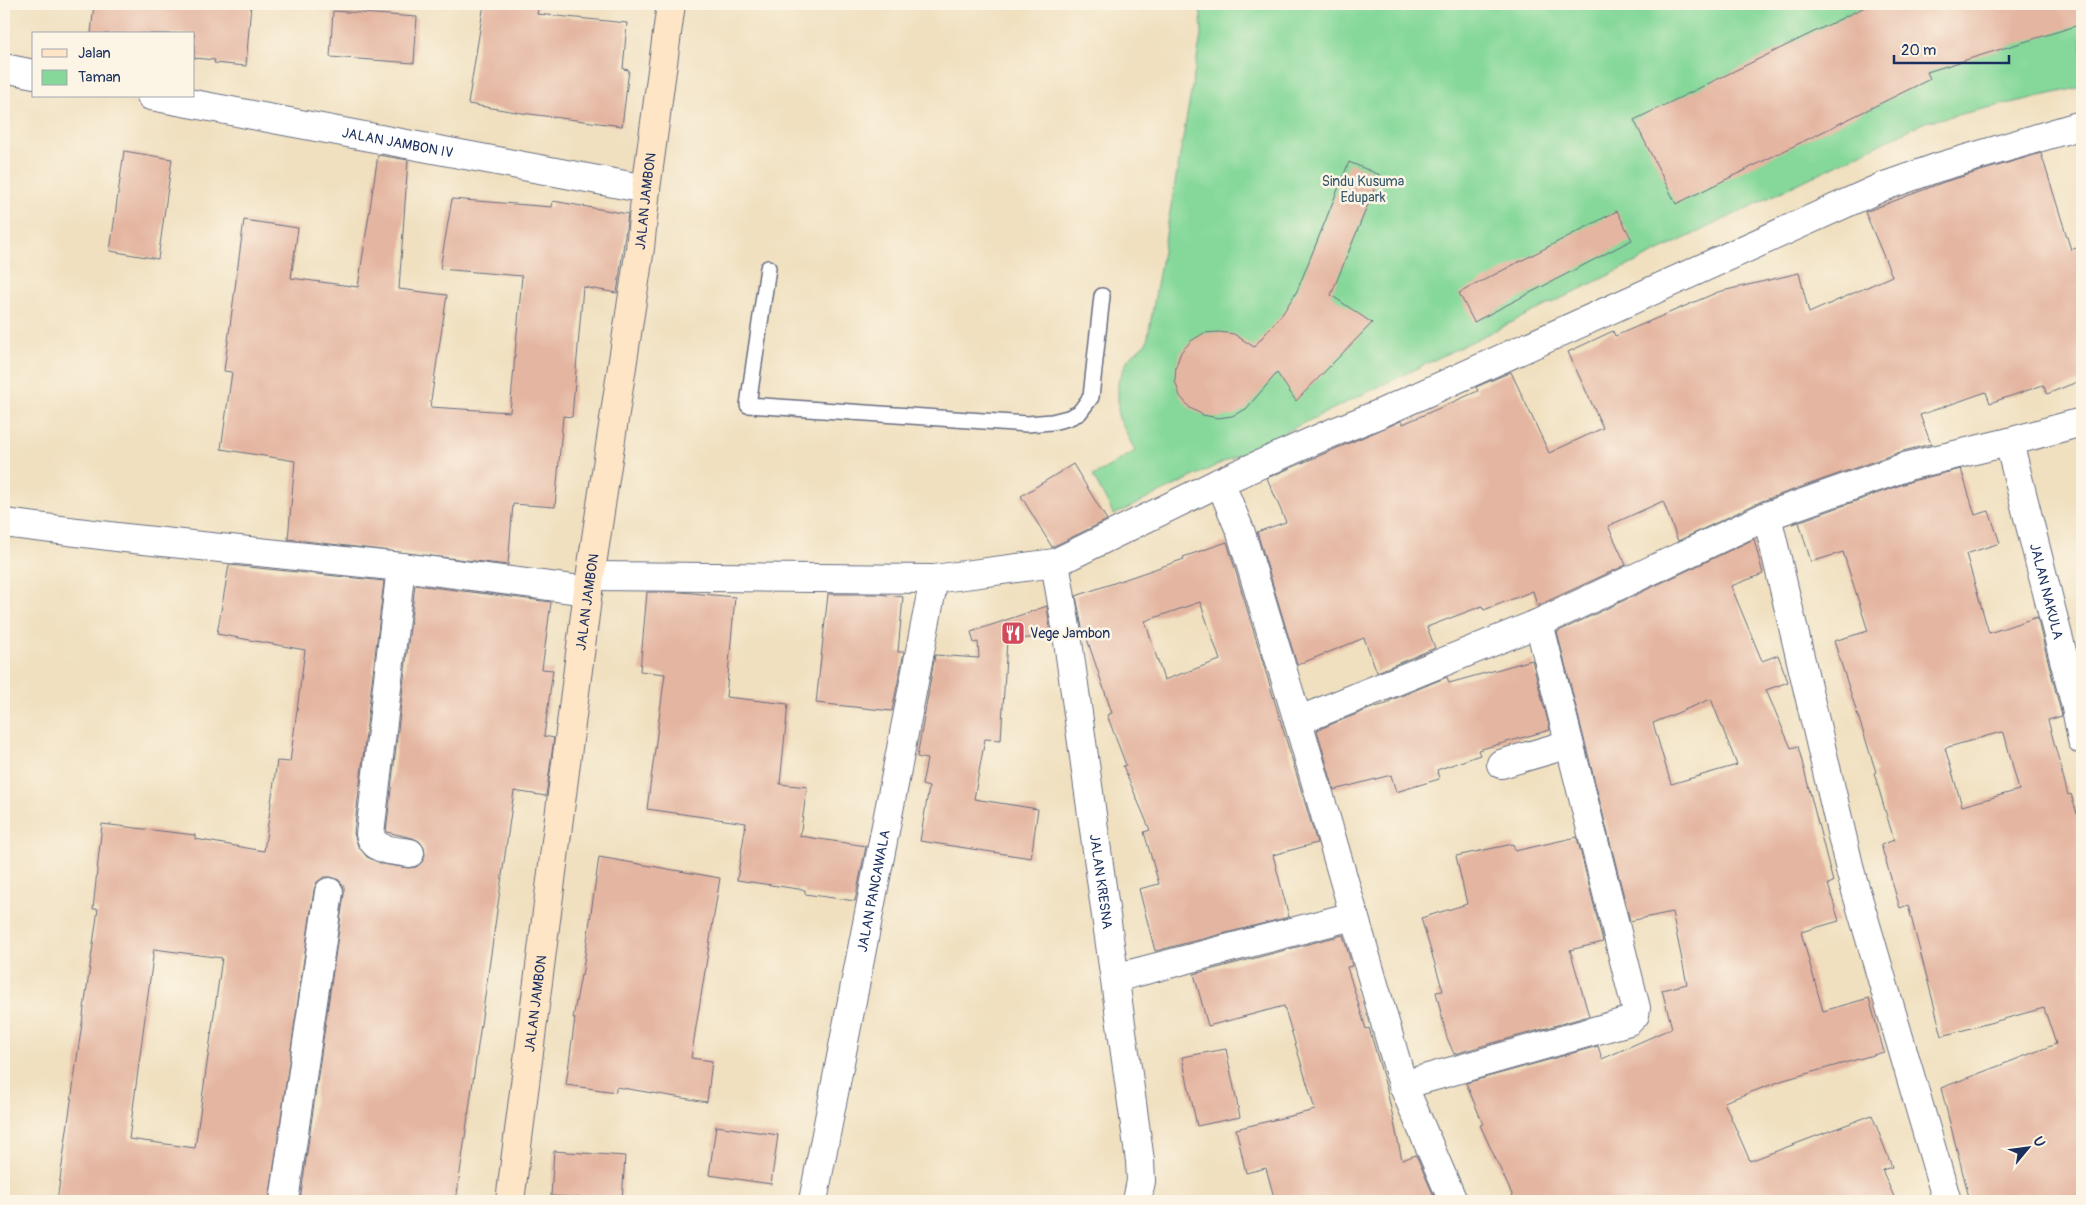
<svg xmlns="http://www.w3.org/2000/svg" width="2086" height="1205" viewBox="0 0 2086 1205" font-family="Pangolin,sans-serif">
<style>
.green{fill:#85d89a;stroke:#50847c}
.building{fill:#e4b6a1;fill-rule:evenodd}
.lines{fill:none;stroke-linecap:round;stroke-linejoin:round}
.lane-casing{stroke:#666d80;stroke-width:18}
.street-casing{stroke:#666d80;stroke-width:30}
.secondary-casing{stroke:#666d80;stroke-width:30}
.lane{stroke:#fff;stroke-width:15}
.street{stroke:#fff;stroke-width:28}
.secondary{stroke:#fde5c5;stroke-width:28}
.labels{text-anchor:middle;stroke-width:5;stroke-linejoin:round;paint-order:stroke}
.street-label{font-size:14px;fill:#1b2f5e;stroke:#fcf5e5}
.park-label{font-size:14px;fill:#36596d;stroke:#fcf5e5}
.poi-label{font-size:14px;fill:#1b2f5e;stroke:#fcf5e5;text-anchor:start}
</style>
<rect width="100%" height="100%" fill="#fcf5e5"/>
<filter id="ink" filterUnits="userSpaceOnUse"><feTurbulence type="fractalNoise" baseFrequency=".02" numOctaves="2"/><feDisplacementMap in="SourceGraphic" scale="10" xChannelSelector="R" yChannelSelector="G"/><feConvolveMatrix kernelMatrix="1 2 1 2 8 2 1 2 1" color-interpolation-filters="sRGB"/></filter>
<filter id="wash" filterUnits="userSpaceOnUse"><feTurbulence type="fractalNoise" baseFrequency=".0096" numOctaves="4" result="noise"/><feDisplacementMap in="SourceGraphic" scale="20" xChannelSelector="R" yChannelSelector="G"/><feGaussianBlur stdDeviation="1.12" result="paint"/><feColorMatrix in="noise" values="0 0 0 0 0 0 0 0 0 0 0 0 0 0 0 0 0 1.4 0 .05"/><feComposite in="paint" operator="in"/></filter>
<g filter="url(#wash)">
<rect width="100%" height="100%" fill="#f0e0c0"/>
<path class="green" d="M1200,4H2082V87L1925,122L1114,515L1093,476L1135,451L1118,416V382L1128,359L1147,342L1202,30Z"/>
<g id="blocks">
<path class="building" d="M94,4H251L246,66L214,63L215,60L194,58V34H91Z
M484,4H539L537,14L627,23L623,69L629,70L622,126L522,113L468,104Z
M1871,4H2082V24L1927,72L1930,79L1676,204L1634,120Z
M333,11L417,17L414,63L330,57Z
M124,151L172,159L158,259L110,251Z
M2041,153L2071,250L2082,246V380L2047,394L2043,385L1990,403L1986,392L1920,415L1931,444L1903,451L1762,501L1678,541L1663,501L1608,526L1626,565L1537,606L1533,591L1484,610L1482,606L1427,627L1435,648L1377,672L1364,638L1297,665L1257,532L1286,522L1267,478L1401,421L1403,424L1478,391L1476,387L1511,372L1549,453L1603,428L1568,352L1613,331L1615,336L1718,292L1799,273L1809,313L1892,276L1865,212L1944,182Z
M378,155L408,160L399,289L447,295L430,407L510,412L522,276L440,269L452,199L552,207L553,201L628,214L617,293L583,287L572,417L563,416L555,507L513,504L508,565L288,539L295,461L221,449L232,372L224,371L244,220L298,228L291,278L358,287Z
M1349,162L1380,175L1331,295L1372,323L1296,401L1277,373L1246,409L1232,416L1218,418L1203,415L1190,408L1180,396L1175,381L1176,366L1181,352L1191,341L1204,333L1219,332L1234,334L1254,347L1283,313L1297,291Z
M1617,211L1632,240L1474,322L1459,293Z
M1073,464L1107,520L1052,547L1021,496Z
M1961,469L1975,515L1989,511L2000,543L1966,554L1989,633L2037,617L2062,716L2048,720L2068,795L2071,794L2082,830V1201H1970L1941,1088L2056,1044L2044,1008L1942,1036L1908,905L1900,908L1881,845L1894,840L1874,773L1876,772L1834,641L1868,631L1843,552L1811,562L1799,522L1792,524L1912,481ZM2001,732L2004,733L2019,790L1962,806L1945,748Z
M1754,539L1763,574L1731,586L1762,661L1778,655L1788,682L1766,690L1791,748L1798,746L1833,882L1828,884L1839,921L1801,932L1823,1011L1869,998L1884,1052L1784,1080L1724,1102L1750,1161L1872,1115L1892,1167L1882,1170L1896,1201H1515L1480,1125L1483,1124L1466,1083L1598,1046L1602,1059L1672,1028L1662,990L1687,984L1672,912L1630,921L1557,632ZM1711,699L1737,765L1671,784L1653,723Z
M1227,542L1317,843L1273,855L1289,917L1155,951L1139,889L1159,884L1144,832L1150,830L1123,766L1126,765L1107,715L1112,713L1085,633H1083L1076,596L1184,559L1183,557ZM1200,602L1220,660L1164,680L1145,621Z
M229,565L384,581L354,833L358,846L367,857L382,864L408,868L416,867L422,862L425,855L424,847L419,841L413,838L386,832L415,585L551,602L542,669L553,670L544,736L554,738L546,796L514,791L456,1201H300L344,894V887L339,880L331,877H324L317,882L314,890L269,1201H57L98,909H93L102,824L195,835V839L264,851L277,761L290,762L305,650L217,634ZM154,949L222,958L195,1148L129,1139Z
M647,592H681L735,597L726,697L788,704L780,784L807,787L800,836L866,846L855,901L805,894V890L737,880L746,823L647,809L665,674L640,671Z
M828,594H879L903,597L898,652H904L892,711L816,703Z
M1047,606L1051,636L1007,640L1001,740L985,739L974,799L1038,809L1031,858L920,841L929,787L922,785L927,759L917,757L935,655L979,658L978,642L974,643L971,632Z
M1532,660L1550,730L1478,750L1480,755L1437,770L1439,779L1396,792L1391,775L1334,790L1317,730L1372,708L1389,703V701L1447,677L1449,683Z
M1577,837L1603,942L1570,950L1589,1016L1454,1054L1447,1038L1436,992L1443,991L1421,918L1467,904L1456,856L1513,844L1515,851Z
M599,857L720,878L691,1058L712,1061L707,1102L616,1087V1092L566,1085L575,1018H573L581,975L582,976Z
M1343,935L1352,966L1347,967L1366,1029L1369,1028L1387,1090L1402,1160L1416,1155L1436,1201H1275L1266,1168L1246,1173L1236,1129L1315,1110L1284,1006L1208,1026L1194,974Z
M1226,1049L1240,1117L1197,1126L1182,1057Z
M716,1126L778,1135L771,1184L709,1175Z
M554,1151L625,1156L622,1201L551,1196Z"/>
</g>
</g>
<g filter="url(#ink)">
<use href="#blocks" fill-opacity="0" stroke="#666d80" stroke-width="1"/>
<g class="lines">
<g class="lane-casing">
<path id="lane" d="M768,268L748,405L1027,424L1052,422L1068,418L1079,413L1091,397L1102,296"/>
</g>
<g class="street-casing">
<g id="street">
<path d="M4,68L34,74"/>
<path id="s1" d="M151,96L646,189"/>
<path id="s2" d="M2009,442L2075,703L2082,740"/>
<path d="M1220,482L1241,533L1298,721L1403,1085L1453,1201"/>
<path d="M1767,516L1851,874L1947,1201"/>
<path d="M4,523L125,538L401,567L588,591"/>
<path id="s3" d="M1055,563L1066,627L1140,1161L1141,1181L1137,1201"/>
<path d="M401,567L370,834C374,852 394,850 410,853"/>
<path d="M591,576L934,579L1055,563L1220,482L1322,437L1379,414L1882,187L1939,167L2082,125"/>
<path d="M1298,721L1539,623L1767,516L1908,466L2009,442L2082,422"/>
<path d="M1501,764L1569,744"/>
<path d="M1115,978L1353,916"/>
<path d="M1403,1085L1629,1021L1635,1015L1636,1008L1539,623"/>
<path d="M284,1201L329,892"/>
<path id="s4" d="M813,1201L934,579"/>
</g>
</g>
<g class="secondary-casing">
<g id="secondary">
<path id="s5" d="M510,1201L588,591L640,248L646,189L671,4"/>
</g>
</g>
<use href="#lane" class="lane"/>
<use href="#street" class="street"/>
<use href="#secondary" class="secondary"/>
</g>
</g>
<defs>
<g id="restaurant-square" transform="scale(1.25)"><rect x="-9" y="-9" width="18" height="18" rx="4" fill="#d1495b" stroke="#fcf5e5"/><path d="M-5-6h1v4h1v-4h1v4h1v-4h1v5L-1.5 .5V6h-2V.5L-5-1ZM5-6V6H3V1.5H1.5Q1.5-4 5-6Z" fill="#fff"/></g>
</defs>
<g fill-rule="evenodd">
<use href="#restaurant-square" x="1013" y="633"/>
</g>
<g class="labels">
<g class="street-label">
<text dy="5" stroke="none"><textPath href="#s1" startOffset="251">JALAN JAMBON IV</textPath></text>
<text dy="5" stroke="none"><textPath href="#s5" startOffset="1009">JALAN JAMBON</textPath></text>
<text dy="5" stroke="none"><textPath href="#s2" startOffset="154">JALAN NAKULA</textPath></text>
<text dy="5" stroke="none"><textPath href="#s5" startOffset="604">JALAN JAMBON</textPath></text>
<text dy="5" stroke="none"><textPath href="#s3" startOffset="322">JALAN KRESNA</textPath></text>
<text dy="5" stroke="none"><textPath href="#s4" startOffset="316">JALAN PANCAWALA</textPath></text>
<text dy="5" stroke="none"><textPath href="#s5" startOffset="199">JALAN JAMBON</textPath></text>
</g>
<g class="park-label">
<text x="1363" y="186">Sindu Kusuma<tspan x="1363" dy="16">Edupark</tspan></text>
</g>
<g class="poi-label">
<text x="1030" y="638">Vege Jambon</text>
</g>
</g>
<rect width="2086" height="1205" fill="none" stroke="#fcf5e5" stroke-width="20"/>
<rect x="32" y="32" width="162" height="65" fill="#fcf5e5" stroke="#a2a6af"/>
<rect x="42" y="49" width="25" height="8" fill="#fde5c5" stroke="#a2a6af"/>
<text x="78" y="58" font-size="15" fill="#1b2f5e">Jalan</text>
<rect x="42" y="70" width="25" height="15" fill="#85d89a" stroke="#a2a6af"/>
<text x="78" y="82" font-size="15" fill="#1b2f5e">Taman</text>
<g transform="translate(2028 1148) rotate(61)" stroke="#fcf5e5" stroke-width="4" paint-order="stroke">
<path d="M0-4L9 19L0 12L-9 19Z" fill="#1b2f5e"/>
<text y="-8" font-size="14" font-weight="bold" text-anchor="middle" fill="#1b2f5e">U</text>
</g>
<path d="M1894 55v8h115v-8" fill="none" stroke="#1b2f5e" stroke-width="2.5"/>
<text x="1901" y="55" font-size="15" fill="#1b2f5e" stroke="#fcf5e5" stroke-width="4" paint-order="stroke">20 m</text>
</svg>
